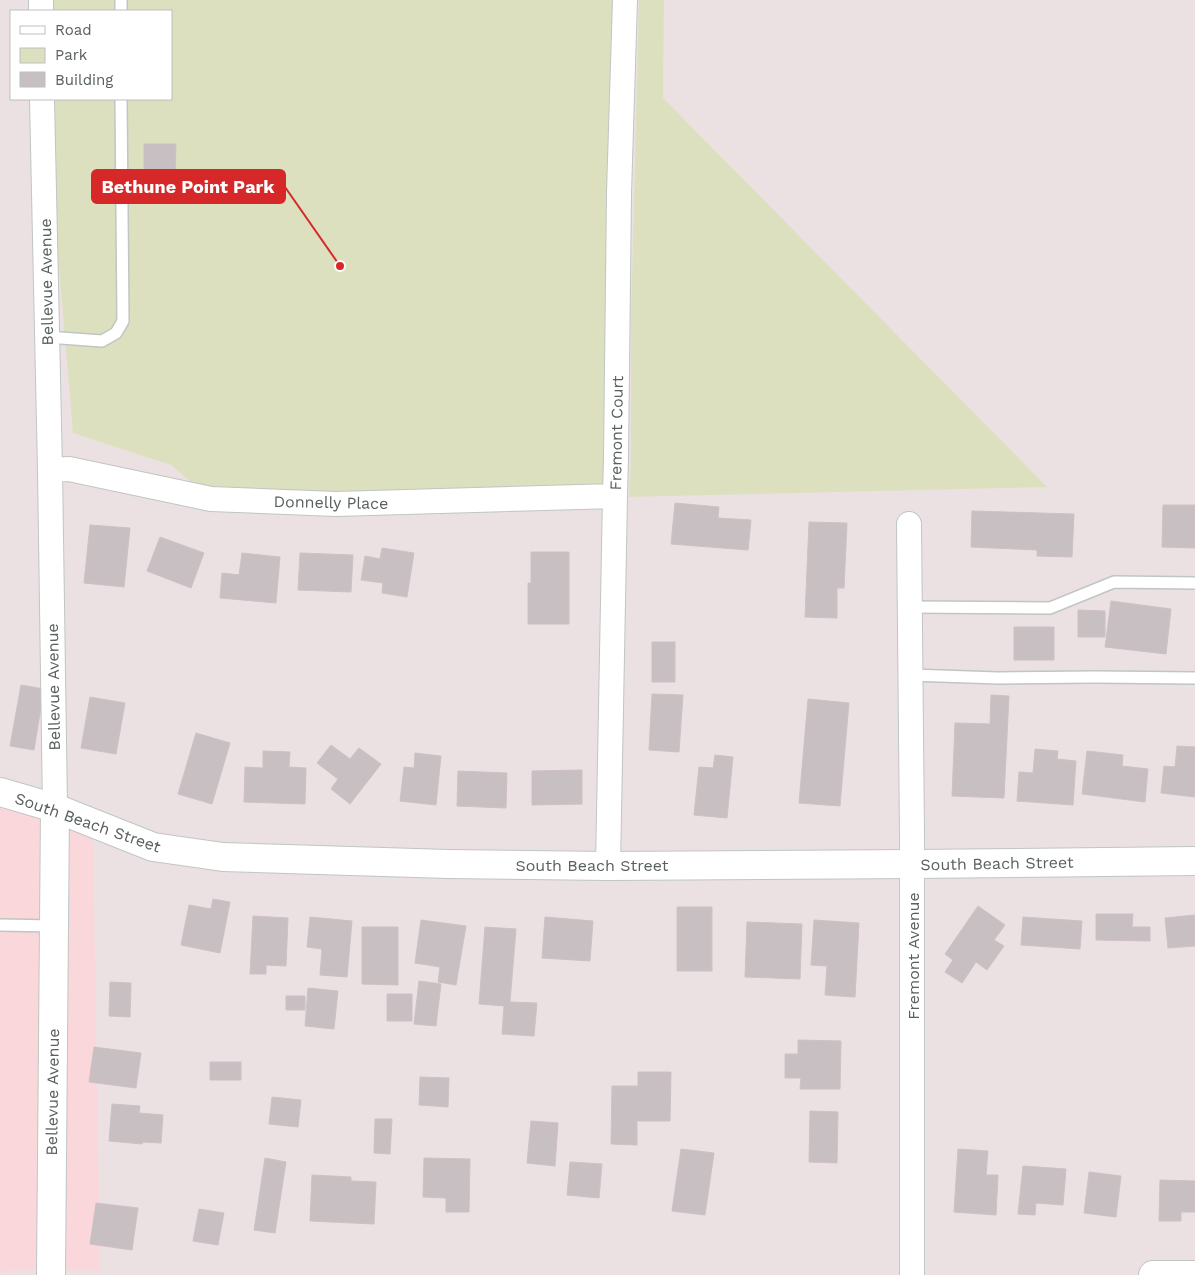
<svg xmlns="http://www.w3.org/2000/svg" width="1195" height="1275" viewBox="0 0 1195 1275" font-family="'Work Sans',sans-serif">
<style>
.commercial{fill:#fad7db}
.green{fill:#dde0bf}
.building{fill:#c8bfc2;stroke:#cfc0c3}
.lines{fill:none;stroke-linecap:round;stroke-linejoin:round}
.service-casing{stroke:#bfc6c4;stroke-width:14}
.minor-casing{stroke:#bfc6c4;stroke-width:26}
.tertiary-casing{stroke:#bfc6c4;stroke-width:30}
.service{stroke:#fff;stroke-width:11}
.minor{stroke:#fff;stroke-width:24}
.tertiary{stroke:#fff;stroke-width:28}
.labels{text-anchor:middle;stroke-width:4;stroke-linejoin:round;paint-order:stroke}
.street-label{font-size:16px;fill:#59605e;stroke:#fff}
.leader{fill:none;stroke:#d62828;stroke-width:2}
.callout-dot{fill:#d62828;stroke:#fff;stroke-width:2}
.callout{fill:#d62828;stroke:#d62828;stroke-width:2}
.callout-label{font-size:18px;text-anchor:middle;font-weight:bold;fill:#fff}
</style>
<rect width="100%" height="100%" fill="#ebe1e2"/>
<path class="commercial" d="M0,805L41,817L37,1270L0,1271Z
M69,827L93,837L100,1271L65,1270Z"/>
<path class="green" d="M41,0H626L615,496L211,499L171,465L73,433L45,99H171V11H41Z
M639,0H664L663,98L1047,487L629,497L631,459V317Z"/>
<path class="building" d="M144,144H176L175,176H144Z
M675,503L719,507L718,518L751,520L748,550L671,544Z
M1163,505H1195V548L1162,547Z
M972,511L1074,514L1072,557L1037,556V550L971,547Z
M809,522L847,523L844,588H837V618L805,617Z
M90,525L130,528L124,587L84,583Z
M160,537L204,553L191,588L147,571Z
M382,548L414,553L407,597L382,593L383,583L361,580L365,556L380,559Z
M531,552H569V624H528V583H531Z
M242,553L280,557L276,603L220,598L222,573L239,575Z
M300,553L353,555L351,592L298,590Z
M1111,601L1171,609L1166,654L1105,647Z
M1078,610L1105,611V637H1078Z
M1014,627H1054V660H1014Z
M652,642H675V682H652Z
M21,685L44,689L34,750L10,746Z
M652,694L683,695L679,752L649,750Z
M991,695L1009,696L1004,798L952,796L955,723L990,724Z
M90,697L125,703L116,754L81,748Z
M808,699L849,703L840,806L799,803Z
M196,733L230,743L212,804L178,794Z
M331,745L350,759L359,748L381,764L350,804L331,789L338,779L317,763Z
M1177,746L1195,747V797L1161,793L1164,766L1175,767Z
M1035,749L1058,751L1057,759L1076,761L1073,805L1017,801L1019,772L1033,773Z
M263,751L290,752L289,767L306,768L305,804L244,802L245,767L263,768Z
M1087,751L1123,755L1122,766L1148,769L1145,802L1082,794Z
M415,753L441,756L436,805L400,801L404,767L414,768Z
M715,755L733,757L727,818L694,815L699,767L713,768Z
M582,770V804L532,805V771Z
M458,771L507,773L506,808L457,806Z
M213,899L230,902L220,953L181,945L189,905L211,909Z
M978,906L1005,925L994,940L1004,946L987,970L976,962L962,983L945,972L953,960L945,954Z
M677,907H712V971H677Z
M1096,914H1133L1132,927H1150V941L1096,940Z
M1195,915V946L1168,948L1165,918Z
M253,916L288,918L286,966L266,965V974H250Z
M310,917L352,921L347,977L320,975L322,949L307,947Z
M545,917L593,921L590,961L542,958Z
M1023,917L1082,921L1080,949L1021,945Z
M421,920L466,926L456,985L438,982L440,967L415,963Z
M814,920L859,923L855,997L825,995L827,966L811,965Z
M747,922L802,924L800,979L745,977Z
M362,927H398V985L362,984Z
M485,927L516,929L510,1002L537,1003L534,1036L502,1034L504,1006L479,1004Z
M419,981L441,984L436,1026L414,1024Z
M110,982L131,983L130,1017L109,1016Z
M308,988L338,991L334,1029L305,1026Z
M387,994H412V1021H387Z
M286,996H305V1010H286Z
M798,1040L841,1041L840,1089H800L801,1078H785V1054H798Z
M94,1047L141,1053L136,1088L89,1082Z
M210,1062H241V1080H210Z
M638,1072H671L670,1121H637V1145L611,1144L612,1086H638Z
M420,1077L449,1078L448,1107L419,1105Z
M272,1097L301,1100L298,1127L269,1124Z
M112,1104L140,1106L139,1113L163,1115L161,1143L143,1142L142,1144L109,1141Z
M810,1111L838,1112L837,1163L809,1162Z
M375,1119H392L390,1154L374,1153Z
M531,1121L558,1123L555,1166L527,1163Z
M681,1149L714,1153L705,1215L672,1211Z
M958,1149L988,1151L986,1175H998L996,1215L954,1212Z
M265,1158L286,1162L275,1233L254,1230Z
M424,1158L470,1159L469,1212H446V1198L423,1197Z
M570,1162L602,1164L599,1198L567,1195Z
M1023,1166L1066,1169L1063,1205L1036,1203L1035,1215L1018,1214Z
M1089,1172L1121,1176L1116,1217L1084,1213Z
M312,1175L351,1177V1181L376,1182L374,1224L310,1221Z
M1160,1180L1195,1181V1212H1181V1221H1159Z
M96,1203L138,1208L132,1250L90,1244Z
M199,1209L224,1213L218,1245L193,1241Z"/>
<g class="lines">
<g class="service-casing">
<path id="service" d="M121,0V11
M47,337L102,341L116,333L123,321L121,99
M910,607L1050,608L1114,582L1195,583
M911,675L998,678L1095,677L1195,678
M0,925L54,926"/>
</g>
<g class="minor-casing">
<path id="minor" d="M41,0V11
M42,99L50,470L55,808
M50,470L69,469L211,499L336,504L615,496
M909,524L912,836V1275
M608,866L615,496L616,457L619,193L625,0"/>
</g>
<g class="tertiary-casing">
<path id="tertiary" d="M0,792L55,808L153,847L223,857L448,864L608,866L912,864L1195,861
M51,1275L55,808
M1153,1275H1195"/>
</g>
<use href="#service" class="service"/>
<use href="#minor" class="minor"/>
<use href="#tertiary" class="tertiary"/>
</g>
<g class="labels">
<g class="street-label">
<text transform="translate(46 282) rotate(-91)" y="6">Bellevue Avenue</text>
<text transform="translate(616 433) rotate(-89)" y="6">Fremont Court</text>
<text transform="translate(331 502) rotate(1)" y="6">Donnelly Place</text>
<text transform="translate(53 687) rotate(-91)" y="6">Bellevue Avenue</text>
<text transform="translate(88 822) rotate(19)" y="6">South Beach Street</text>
<text transform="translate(997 863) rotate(-1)" y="6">South Beach Street</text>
<text x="592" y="871">South Beach Street</text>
<text transform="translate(913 956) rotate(-90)" y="6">Fremont Avenue</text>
<text transform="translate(52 1092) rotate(-89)" y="6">Bellevue Avenue</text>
</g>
</g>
<path class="leader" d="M340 266L285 187"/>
<circle class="callout-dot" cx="340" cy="266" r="5"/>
<rect class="callout" x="92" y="170" width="193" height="33" rx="5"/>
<g class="callout-label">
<text x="188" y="193">Bethune Point Park</text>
</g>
<rect x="10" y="10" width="162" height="90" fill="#ffffff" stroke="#bdbfbf"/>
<rect x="20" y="26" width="25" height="8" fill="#ffffff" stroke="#bdbfbf"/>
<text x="55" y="35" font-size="15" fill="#59605e">Road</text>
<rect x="20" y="48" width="25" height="15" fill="#dde0bf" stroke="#bdbfbf"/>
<text x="55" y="60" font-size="15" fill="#59605e">Park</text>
<rect x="20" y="72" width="25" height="15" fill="#c8bfc2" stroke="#bdbfbf"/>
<text x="55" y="85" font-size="15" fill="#59605e">Building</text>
</svg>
